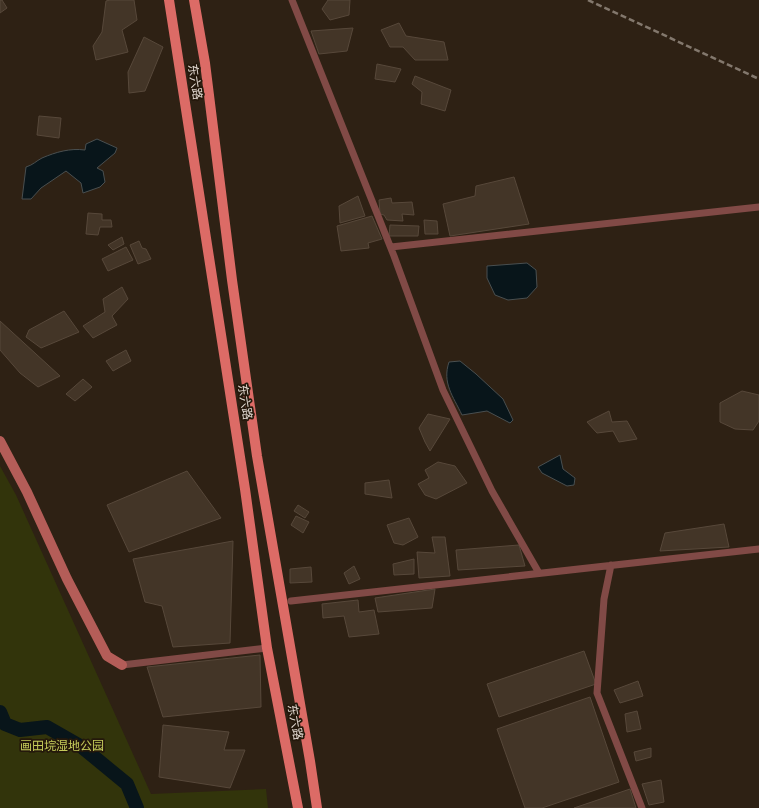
<svg xmlns="http://www.w3.org/2000/svg" width="759" height="808" viewBox="0 0 759 808" font-family="'DejaVu Sans','Noto Sans SC',sans-serif">
<style>
.green{fill:#32340b}
.water{fill:#08151a;stroke:#494f50}
.lines{fill:none;stroke-linecap:round;stroke-linejoin:round}
.river{stroke:#08151a;stroke-width:14}
.building{fill:#433527;stroke:#57483a}
.street{stroke:#814a46;stroke-width:7}
.secondary{stroke:#b45d58;stroke-width:10}
.primary{stroke:#dc6b66;stroke-width:10}
.rail{stroke:#83786d;stroke-width:2.5;stroke-dasharray:6 3;stroke-linecap:butt}
.labels{text-anchor:middle;stroke-width:3.5;stroke-linejoin:round;paint-order:stroke}
.street-label{font-size:12px;fill:#e0d7cf;stroke:#24180b}
.park-label{font-size:12px;fill:#c5cb5a;stroke:#24180b}
</style>
<rect width="100%" height="100%" fill="#2e2114"/>
<path class="green" d="M0,466L16,495L151,794L266,789L268,808H0Z"/>
<path class="water" d="M97,139L117,148L115,153L97,168L103,171L105,182L100,187L83,193L81,183L66,171L41,188L31,199H22L26,167C33,165 36,161 42,158C56,152 70,148 85,150L86,144Z
M527,263L536,270L537,287L527,298L508,300L495,295L487,278V266Z
M460,361L476,374L503,399L513,420L510,423L487,411L462,415C453,396 442,383 449,362Z
M560,455L563,469L575,478L574,485L567,486L542,473L538,467Z"/>
<g class="lines">
<path class="river" d="M0,712L5,724L20,730L47,727L82,747L127,784L137,808"/>
</g>
<path class="building" d="M0,0H2L7,8L0,13Z
M110,0H134L137,20L122,30L128,52L96,60L93,46L102,32L106,1Z
M328,0H350L349,15L330,20L322,9Z
M399,23L406,36L444,42L448,60H415L403,47H390L381,30Z
M353,28L347,51L319,54L311,31Z
M144,37L163,47L145,91L129,93L128,72Z
M377,64L401,69L395,82L375,79Z
M415,76L451,90L445,111L421,104L422,92L412,84Z
M39,116L61,118L59,138L37,135Z
M514,177L529,224L450,236L443,204L475,196L476,186Z
M358,196L365,216L340,223L339,206Z
M391,198L392,203L412,202L414,215L402,214L403,221L387,220L384,215L380,214L379,200Z
M88,213L102,214V220H111L112,227H100L98,235L86,234Z
M372,216L382,239L368,243L369,248L341,251L337,226Z
M424,220L437,221L438,234H425Z
M390,225L419,226L418,236H389Z
M122,237L124,244L113,250L108,245Z
M139,241L142,248L146,249L151,259L138,264L130,245Z
M126,247L133,260L108,271L102,259Z
M122,287L128,299L112,316L117,325L93,338L83,326L105,312L103,299Z
M64,311L79,332L41,348L26,337L29,330Z
M0,321L60,376L38,387L20,373L0,350Z
M126,350L131,361L113,371L106,361Z
M83,379L92,387L75,401L66,394Z
M742,391L759,395V421L753,430L735,429L720,422V403Z
M609,411L612,422L627,421L637,439L619,442L613,431L597,433L587,422Z
M428,414L450,419L430,451L425,442L419,428Z
M438,462L455,466L467,483L436,499L425,495L418,484L429,478L425,470Z
M187,471L221,518L129,552L107,505Z
M389,480L392,498L365,494V483Z
M298,505L309,512L305,518L294,511Z
M296,516L309,522L303,533L291,525Z
M409,518L418,537L403,545L394,543L387,525Z
M724,524L729,547L660,551L665,533Z
M432,537H445L450,576L419,578L417,552L435,553Z
M233,541L230,643L173,647L162,606L145,602L133,559Z
M519,545L525,566L458,570L456,550Z
M414,559V574L394,575L393,564Z
M354,566L360,579L349,584L344,573Z
M311,567L312,582L290,583V569Z
M435,589L432,608L378,612L375,598Z
M358,600L359,612L374,610L379,634L349,637L344,616L323,618L322,604Z
M584,651L596,684L499,717L487,684Z
M260,655L261,707L163,717L147,667Z
M638,681L643,696L620,703L614,690Z
M590,697L619,782L542,808H525L497,729Z
M637,711L641,729L627,732L625,714Z
M163,725L229,732L224,750H245L230,788L159,777Z
M651,748V757L636,761L634,752Z
M661,780L664,802L649,805L642,784Z
M630,789L636,808H574Z"/>
<g class="lines">
<path class="street" d="M292,0L394,256L443,390L492,491L539,573
M391,247L759,207
M611,565L604,599L597,693L642,808
M291,601L759,549
M122,665L267,648"/>
<path class="secondary" d="M0,441L27,492L67,579L107,656L122,665"/>
<path class="primary" d="M169,0L245,489L267,648L298,808
M194,0L205,63L232,280L257,456L310,761L317,808"/>
<path class="rail" d="M588,0L759,79"/>
</g>
<g class="labels">
<g class="street-label">
<text transform="translate(195 82) rotate(81)" y="4">东六路</text>
<text transform="translate(245 402) rotate(81)" y="4">东六路</text>
<text transform="translate(295 722) rotate(79)" y="4">东六路</text>
</g>
<g class="park-label">
<text x="62" y="750">画田垸湿地公园</text>
</g>
</g>
</svg>
